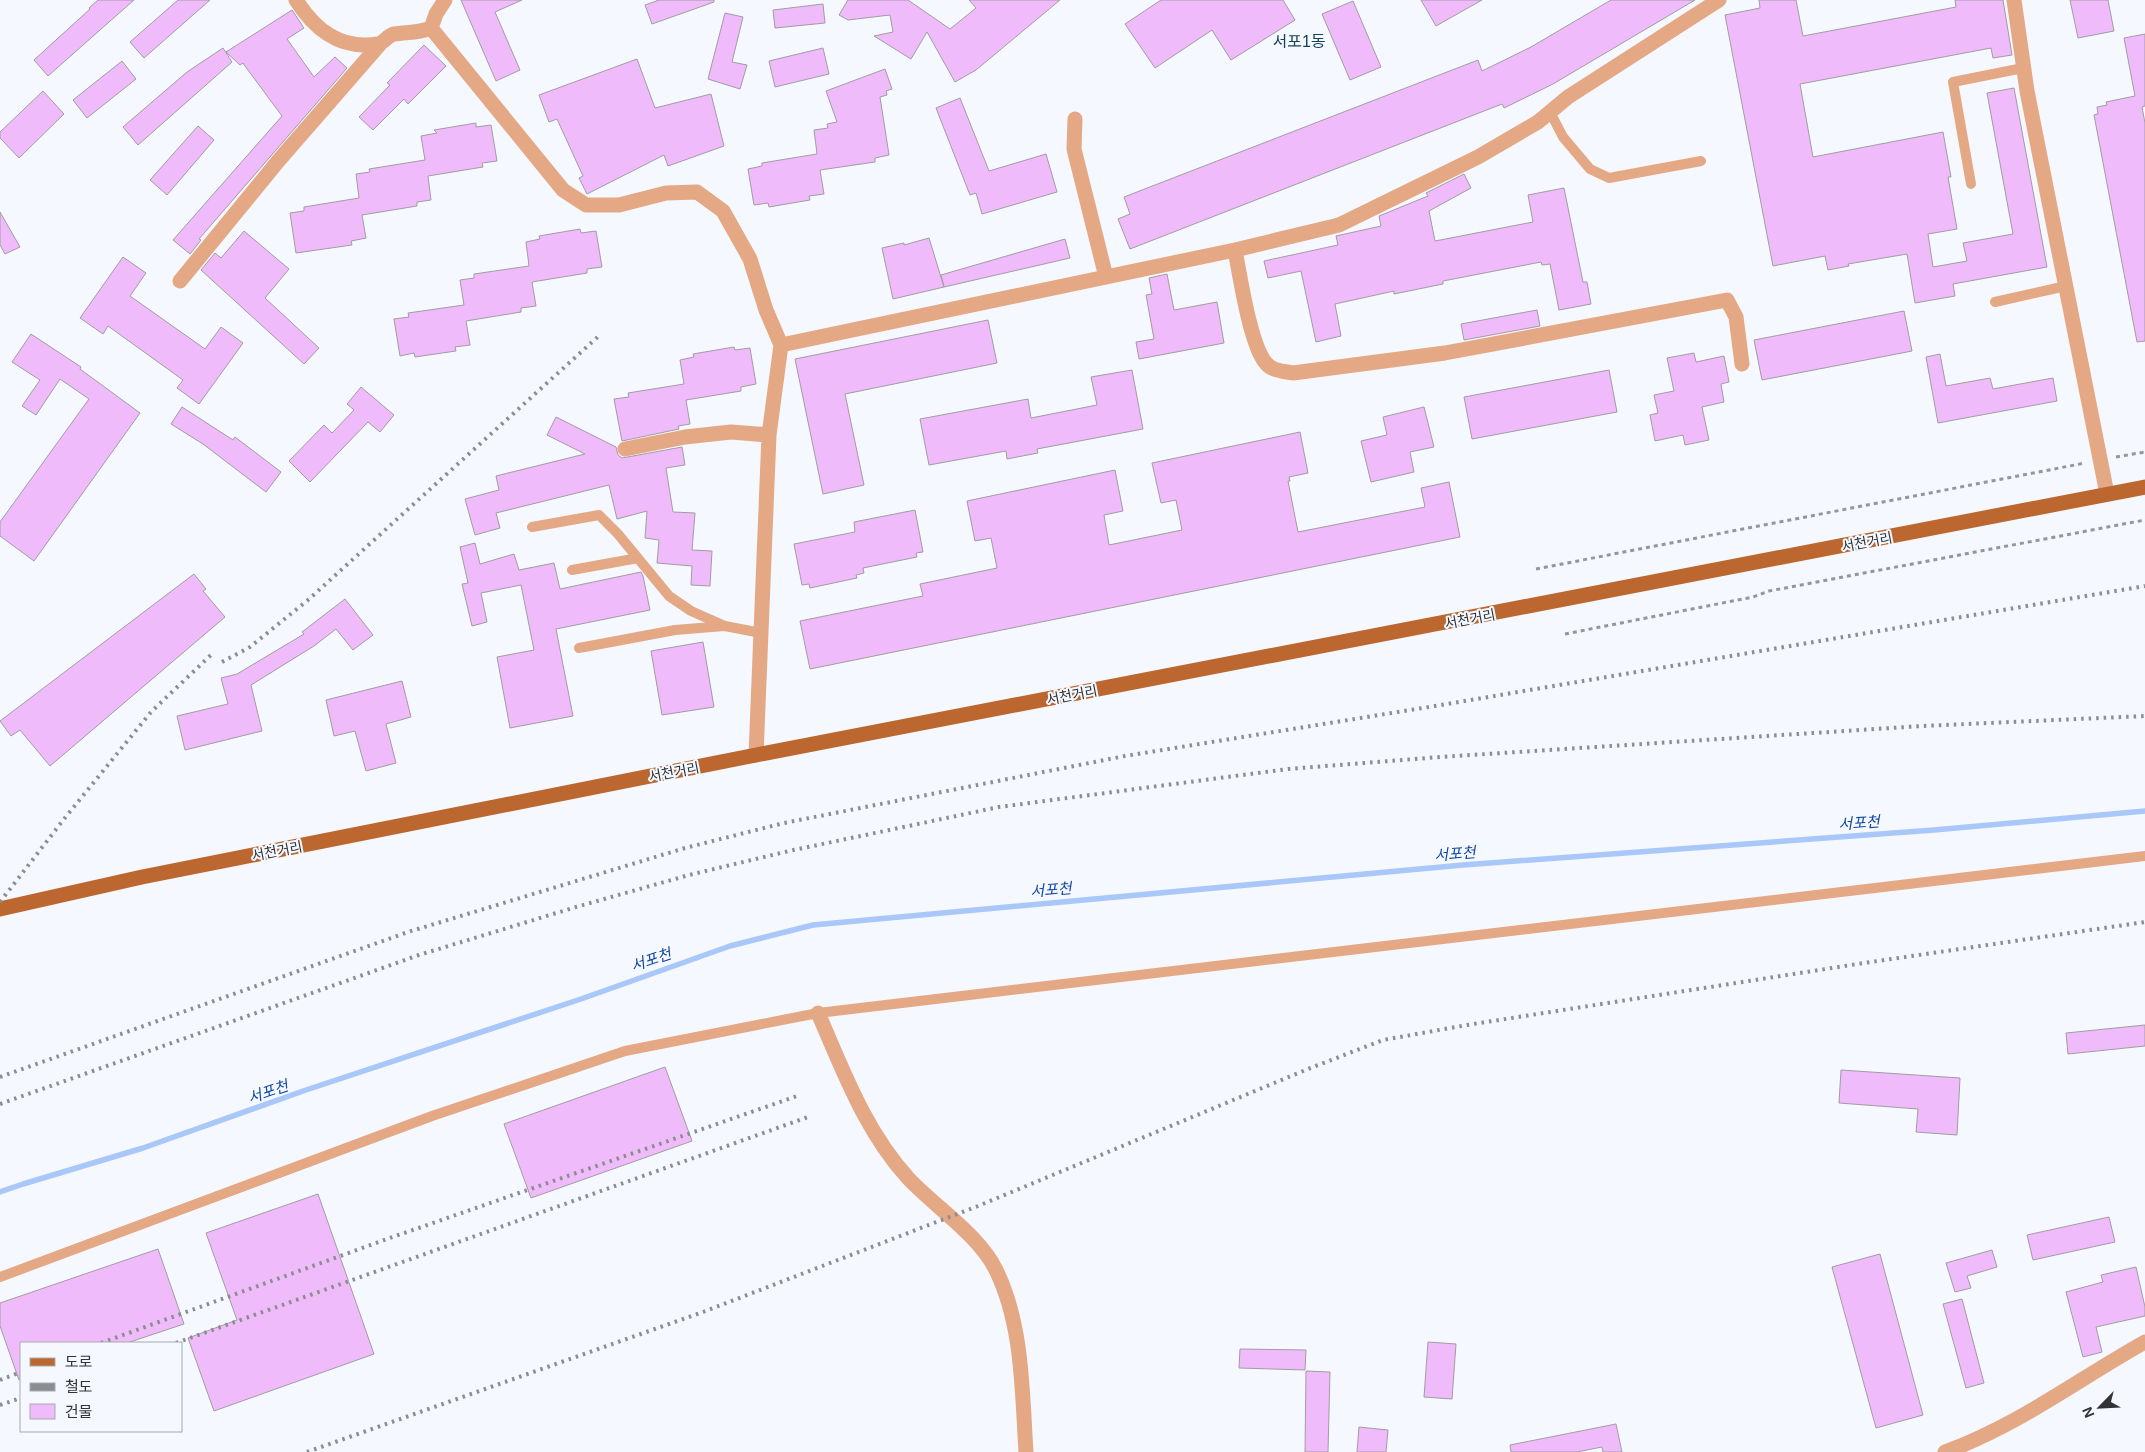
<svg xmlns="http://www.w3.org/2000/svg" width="2145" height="1452" viewBox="0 0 2145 1452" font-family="Arial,'Noto Sans KR',sans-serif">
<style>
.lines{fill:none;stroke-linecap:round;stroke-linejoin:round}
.stream{stroke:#a9c7f8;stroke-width:5.5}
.building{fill:#f0bbfa;stroke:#a19ca2}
.path{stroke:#94969b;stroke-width:3;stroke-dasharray:4 4;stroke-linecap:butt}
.lane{stroke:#e4a885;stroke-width:10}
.street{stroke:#e4a885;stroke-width:15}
.primary{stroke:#bc672f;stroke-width:15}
.rail{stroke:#8b8d91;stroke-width:4;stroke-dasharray:2.5 5;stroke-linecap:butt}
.labels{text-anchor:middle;stroke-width:4;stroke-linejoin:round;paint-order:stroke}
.street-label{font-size:14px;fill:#323336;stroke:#f5f8fe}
.water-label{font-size:15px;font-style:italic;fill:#0e47a3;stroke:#f5f8fe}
.quarter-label{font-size:16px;fill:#154458;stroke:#f5f8fe}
</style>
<rect width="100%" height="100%" fill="#f5f8fe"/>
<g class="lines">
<path class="stream" d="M0,1192L23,1184L143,1148L306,1090L581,999L730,946L813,925L1463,865L1934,830L2145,811"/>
</g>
<path class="building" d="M98,0H134L48,76L34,60L90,9L89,8Z
M178,0H210L144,58L130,42Z
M461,0H522L495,12L520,70L496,81Z
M659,0H714V2L652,24L645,5Z
M848,0H908L950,29L976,8L969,0H1060L976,70L955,82L927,32L911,59L874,36L893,32L890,15L848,20L839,15Z
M1161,0H1283L1295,20L1231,60L1212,30L1155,68L1125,24Z
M1421,0H1482L1436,26Z
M1611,0H1695L1553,84L1504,108L1502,104L1130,249L1118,219L1130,214L1124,197L1478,60L1482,71L1531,47Z
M1759,0H1796L1803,36L1956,7L1955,0H2003L2012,55L1993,58L1991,48L1800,84L1813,157L1943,132L1951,177H1948L1957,229L1928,234L1933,267L1967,261L1963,243L2013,234L1987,93L2014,88L2047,267L1953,284L1955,296L1915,303L1907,254L1848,264L1849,266L1828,270L1825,256L1773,266L1725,15L1760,8Z
M2070,0H2108L2114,31L2078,38Z
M1353,1L1381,67L1350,80L1322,14Z
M823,4L825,23L775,28L773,10Z
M292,10L304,28L287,39L314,77L335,57L347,68L199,239L201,240L190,254L173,240L282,116L245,66L243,63L240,65L226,52Z
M725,13L743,17L732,62L747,65L740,89L708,79Z
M2145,34V106L2142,107L2145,123V341L2137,342L2094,115L2098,114L2097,107L2107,105L2106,102L2135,96L2124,38Z
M424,45L446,66L408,104L404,99L373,130L359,117L390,85L387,83Z
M223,48L232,62L138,145L123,127L187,72Z
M823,48L829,74L775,87L769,61Z
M637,59L655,108L711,94L724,146L668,166L664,155L587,194L579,178L583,176L557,119L549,122L539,95Z
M122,61L136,79L87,118L73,100Z
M885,69L892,89L886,91L887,95L880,97L889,155L875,158V162L820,170L824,194L809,196L810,200L769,207L768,203L754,205L748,169L762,166V163L817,154L814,130L828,128L827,124L837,122L826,91Z
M43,91L64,114L19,158L0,138V132Z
M960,98L989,171L1046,154L1057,192L982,214L976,193L970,195L936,108Z
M476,123V127L491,125L497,161L482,163L483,167L428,176L431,200L417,202V206L362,215L366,238L351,241L352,245L296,253L290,213L304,211V207L359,198L356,174L370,172L369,169L425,160L421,136L437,133L434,130Z
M198,126L214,140L167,195L150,180Z
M1464,174L1471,188L1429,211L1435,241L1533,222L1528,195L1564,188L1583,282H1587L1591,304L1559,310L1550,264L1542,265L1541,262L1443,281V284L1394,294V291L1335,304L1341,336L1316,342L1301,271L1268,278L1264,261L1338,245L1336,236L1381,226L1379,216L1428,196L1426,193Z
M0,212L20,247L5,254L0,245Z
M580,229L581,233L596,231L602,267L587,269V273L532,282L536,306L521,308V312L466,321L470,345L455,347L456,351L415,357L414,353L400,356L394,319L409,317L408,313L464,305L460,280L474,278V274L529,266L526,242L540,239L539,236Z
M244,231L289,269L265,298L319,348L304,364L201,270L215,253L221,258Z
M929,238L944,287L893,299L882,248L904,243V245Z
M1065,239L1070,258L944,287L941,275Z
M123,257L146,273L130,296L205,349L221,327L243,343L199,404L177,388L183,380L108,326L103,334L80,318Z
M1167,274L1174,310L1217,302L1224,343L1139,359L1136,342L1154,339L1146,295L1152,294L1149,278Z
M1537,310L1540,326L1464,340L1461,324Z
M1904,311L1912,351L1762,380L1754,340Z
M988,320L997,363L845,394L864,485L823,494L795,359Z
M31,334L81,367L80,369L140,413L34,561L0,536V522L89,399L60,379L36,415L22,406L40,380L12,362Z
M734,347L735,350L750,348L756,384L741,387V391L686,400L690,424L678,426L679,429L622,441L614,399L629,397L628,393L684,384L680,360L694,357L693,354Z
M1694,353L1696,362L1724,356L1729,382L1721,384L1724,402L1702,407L1709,440L1685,445L1683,435L1655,441L1650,415L1658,413L1654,395L1674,391L1667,358Z
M1940,354L1946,386L1990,378L1993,389L2053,378L2057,401L1938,423L1926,357Z
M1132,370L1143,429L1037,449L1038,453L1007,459L1006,451L929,465L920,419L1028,399L1031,418L1097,405L1091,377Z
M1609,370L1617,412L1472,439L1464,397Z
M361,387L394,415L380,432L368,422L310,482L289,461L324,425L332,433L354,410L347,404Z
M182,407L233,440L235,437L281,472L266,492L203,444L171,424Z
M1424,407L1434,447L1410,452L1414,472L1371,482L1361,441L1387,435L1383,417Z
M556,417L616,447L618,455L622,458L682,447L685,465L666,468L673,512L695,513L692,550L712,551L710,586L691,585L692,566L657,563L659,540L645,538L647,511L617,519L609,485L496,513L500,528L475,535L465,499L499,490L496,476L585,454L547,435Z
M1300,432L1308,473L1289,477L1290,481H1288L1298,532L1425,507L1421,488L1449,482L1460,537L810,669L800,621L923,596L920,584L997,568L991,538L975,541L967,501L1115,470L1123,511L1104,515L1109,545L1182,530L1176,500L1161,503L1152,463Z
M915,510L923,552L916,553L917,557L863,568L864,573L856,575L857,578L810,588L809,584L802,585L794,544L855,532L854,522Z
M475,543L480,564L514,554L519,570L554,563L560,589L641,572L643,576L650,610L556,629L573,716L510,728L497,657L534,650L521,585L481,593L487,622L472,626L462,584L468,583L460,547Z
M194,574L206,589L203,591L225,617L50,766L20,730L11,736L0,721Z
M345,599L373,635L353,650L336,629L314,646L251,685L262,731L185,750L177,716L228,704L221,678L237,674L304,634L302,632Z
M703,642L714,707L662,715L651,651Z
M402,681L411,717L386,724L396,763L366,771L355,731L334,736L326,700Z
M2145,1025V1046L2068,1054L2066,1033Z
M665,1067L692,1141L531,1198L504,1124Z
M1841,1070L1960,1078L1957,1135L1916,1132L1918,1109L1839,1103Z
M318,1194L374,1354L214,1411L188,1338L237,1320L206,1233Z
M2109,1217L2115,1242L2033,1260L2027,1235Z
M158,1249L184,1324L127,1343H21V1379L19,1380L0,1326V1303Z
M1992,1250L1997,1267L1967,1276L1971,1288L1955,1292L1946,1263Z
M1880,1254L1923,1415L1876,1428L1832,1267Z
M2136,1267L2145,1307V1316L2096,1327L2102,1352L2083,1357L2066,1292L2103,1282L2101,1275Z
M1962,1299L1984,1383L1966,1388L1943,1304Z
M1428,1342L1456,1344L1452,1399L1424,1397Z
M1240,1349L1306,1350L1305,1370L1239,1368Z
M1306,1371L1330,1372L1328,1452H1305Z
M1616,1424L1622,1452H1603L1602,1447L1577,1452H1511L1510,1445Z
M1359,1427L1388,1430L1386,1452H1357Z"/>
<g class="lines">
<path class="path" d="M2116,457L2145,452
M1536,569L2085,463
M1565,634L1753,597L1769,591L2145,520"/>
<path class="lane" d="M1550,112L1563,137L1590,169L1609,178L1701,161
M1971,184L1953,82L2023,68
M1995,302L2066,286
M532,527L599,515L618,534L669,596L691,611L725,626L761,633
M572,570L638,558
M579,648L675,630L724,626
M0,1277L432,1116L625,1051L818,1013L2145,856"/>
<path class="street" d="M296,0C315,30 340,50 378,44C384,43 388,35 394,34C407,32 419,33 431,28
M445,0L436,14L431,28L563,190L586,205H619L666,193L697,192L723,211L750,259L766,310L781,345L769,435L756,755
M2014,0L2027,91L2107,494
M1075,119L1074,149L1106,277
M1235,250C1240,276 1250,343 1265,362C1271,371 1283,371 1293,373L1445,353L1727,300L1736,317L1742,364
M180,281L279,160L380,44
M781,345L1235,250L1339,225L1478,157L1538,122L1568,97L1719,0
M625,449L685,437L731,432L769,435
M818,1013C843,1070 865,1131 908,1178C934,1206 979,1235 996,1270C1023,1325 1022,1392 1026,1452
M1945,1452C2019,1425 2077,1380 2145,1342"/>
<path class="primary" d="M0,909L142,877L756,755L2145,487"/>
<path class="rail" d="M222,662L250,647L308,600L601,334
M0,902L64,819L151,712L213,653
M0,1077L408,932L685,848L784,823L1125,756L1435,706L2145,586
M0,1104L419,955L576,907L689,875L789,851L999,807L1288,769L1440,757L1922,726L2145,716
M101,1343L387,1239L800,1095
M176,1343L808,1117
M0,1380L21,1372
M0,1405L21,1398
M307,1452L703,1312L978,1206L1308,1069L1383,1040L1467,1025L1864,963L2145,922"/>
</g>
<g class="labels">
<g class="street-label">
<text transform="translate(1867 542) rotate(-11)" y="5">서천거리</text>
<text transform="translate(1470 619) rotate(-11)" y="5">서천거리</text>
<text transform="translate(1072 695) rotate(-11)" y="5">서천거리</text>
<text transform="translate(674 772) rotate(-11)" y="5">서천거리</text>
<text transform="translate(277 851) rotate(-11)" y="5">서천거리</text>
</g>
<g class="water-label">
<text transform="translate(1859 823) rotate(-4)" y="5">서포천</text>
<text transform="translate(1455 854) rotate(-5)" y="5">서포천</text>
<text transform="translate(1051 890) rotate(-5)" y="5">서포천</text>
<text transform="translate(651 960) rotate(-19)" y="5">서포천</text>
<text transform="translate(268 1092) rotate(-19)" y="5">서포천</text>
</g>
<g class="quarter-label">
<text x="1299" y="47">서포1동</text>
</g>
</g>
<rect x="20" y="1342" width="162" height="90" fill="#f5f8fe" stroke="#a7a9ae"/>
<rect x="30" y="1358" width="25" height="8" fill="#bc672f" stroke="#a7a9ae"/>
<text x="65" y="1367" font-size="15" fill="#323336">도로</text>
<rect x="30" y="1383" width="25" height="8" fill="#8b8d91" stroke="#a7a9ae"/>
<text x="65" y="1392" font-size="15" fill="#323336">철도</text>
<rect x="30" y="1404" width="25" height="15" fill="#f0bbfa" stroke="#a7a9ae"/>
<text x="65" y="1417" font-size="15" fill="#323336">건물</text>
<g transform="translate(2100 1407) rotate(246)" stroke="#f5f8fe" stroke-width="4" paint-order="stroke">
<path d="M0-4L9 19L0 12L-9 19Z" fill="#323336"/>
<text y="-8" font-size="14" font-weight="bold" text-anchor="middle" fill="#323336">N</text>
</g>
</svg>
